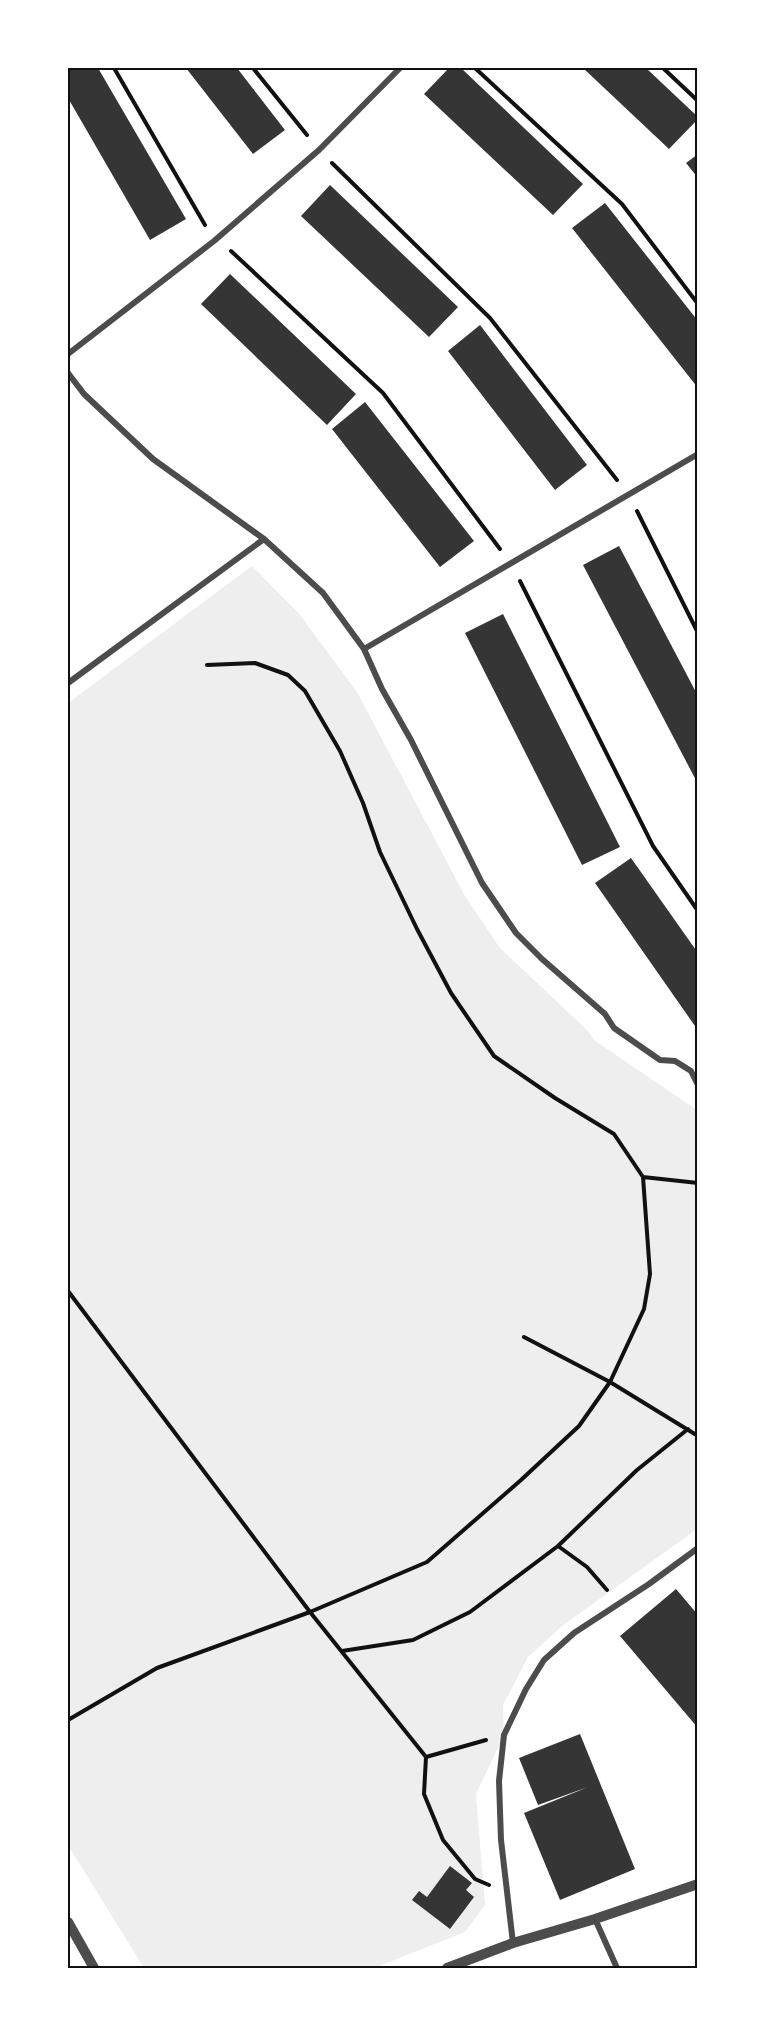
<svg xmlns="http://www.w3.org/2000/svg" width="765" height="2036" viewBox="0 0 765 2036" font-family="Signika,sans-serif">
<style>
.green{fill:#eee}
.building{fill:#353535}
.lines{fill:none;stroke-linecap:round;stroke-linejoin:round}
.path{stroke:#111;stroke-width:4}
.minor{stroke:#4c4c4c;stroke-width:6}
.tertiary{stroke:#4c4c4c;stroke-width:10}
.neatline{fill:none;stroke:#111;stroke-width:2}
</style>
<rect width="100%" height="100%" fill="#fff"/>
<path class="green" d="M252,566L300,615L357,692L465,896L500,948L587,1030L594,1040L697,1110V1529L562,1626L528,1657L503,1705L504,1735L476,1794L485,1905L465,1932L374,1968H144L68,1845V703Z"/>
<path class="building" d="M68,68H98L186,219L150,240L68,98Z
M186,68H237L285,130L253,154Z
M449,68H461L583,184L553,215L424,94Z
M583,68H646L698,117V119L669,149Z
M698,154V178L686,163Z
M330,185L458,307L429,337L301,216Z
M605,203L698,321V388L572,228Z
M230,274L356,394L327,425L201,304Z
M480,325L587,465L555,490L448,351Z
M365,402L474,541L440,567L332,429Z
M619,546L698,696V784L583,565Z
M503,614L620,847L582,865L465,633Z
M631,858L698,953V1024L695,1026L595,883Z
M676,1589L698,1615V1728L620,1636Z
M580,1734L635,1869L560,1900L524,1813L588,1787L538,1805L519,1758Z
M450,1866L472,1883L466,1890L474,1897L450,1929L412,1900L419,1891L427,1897Z"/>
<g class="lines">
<path class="path" d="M114,68L205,225
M253,68L307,135
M475,68L622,204L698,304
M663,68L698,101
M332,163L490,318L617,480
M231,251L383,393L500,549
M637,511L698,633
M520,581L653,846L698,911
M643,1177L698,1183
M68,1291L310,1612L426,1757L486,1740
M524,1337L610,1382L698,1436
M558,1546L587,1567L607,1590
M342,1651L413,1640L470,1612L558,1546L637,1470L688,1429
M68,1720L157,1668L310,1612L427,1562L521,1480L579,1426L610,1382L644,1309L650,1274L643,1177L614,1134L555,1098L494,1056L451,993L417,929L380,852L363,803L340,751L305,691L288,675L255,663L207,665
M426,1757L424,1794L443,1840L475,1879L489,1885"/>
<path class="minor" d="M68,354L214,241L319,150L400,68
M68,373L84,394L153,459L264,539L323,593L364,649L382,689L411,740L482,883L516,933L542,959L605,1014L614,1028L660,1060L675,1061L691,1071L698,1085
M364,649L698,454
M68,683L264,539
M595,1919L617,1968
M513,1943L501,1840L499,1781L504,1735L526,1689L544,1660L574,1633L649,1584L698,1548"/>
<path class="tertiary" d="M68,1922L94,1968
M447,1968L513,1943L595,1919L698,1884"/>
</g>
<rect width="765" height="2036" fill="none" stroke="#ffffff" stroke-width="138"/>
<rect x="69" y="69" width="627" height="1898" class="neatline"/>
</svg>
